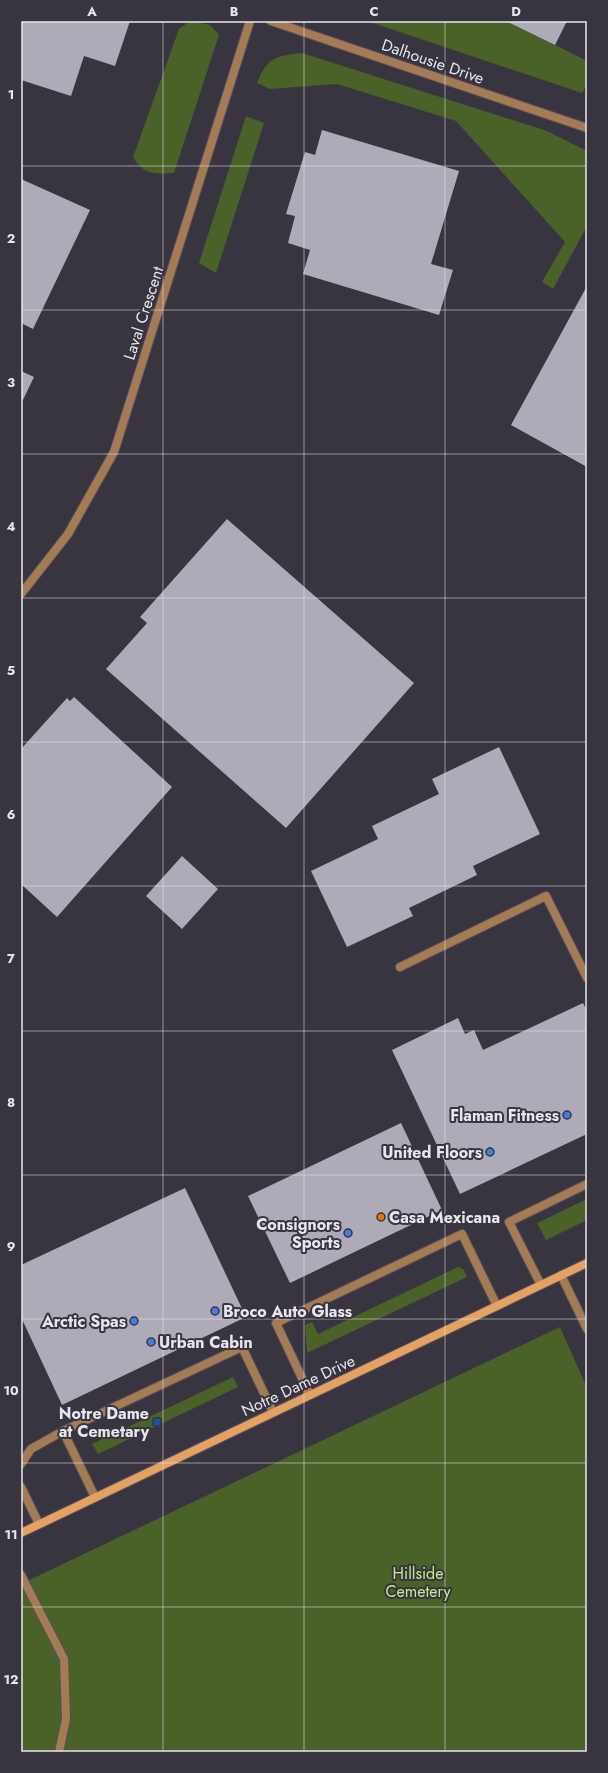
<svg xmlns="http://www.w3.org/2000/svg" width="608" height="1773" viewBox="0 0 608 1773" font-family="Jost,sans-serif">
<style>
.green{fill:#4a6128}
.building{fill:#aeaab8}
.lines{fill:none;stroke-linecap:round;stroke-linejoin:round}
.lane-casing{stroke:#54515c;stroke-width:10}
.street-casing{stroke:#54515c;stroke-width:10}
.secondary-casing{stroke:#54515c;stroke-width:10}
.lane{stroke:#a57b54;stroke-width:8}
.street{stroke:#a57b54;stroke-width:8}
.secondary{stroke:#e4a161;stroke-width:8}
.grid{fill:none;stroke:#e8e6ed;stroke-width:1;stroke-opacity:0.55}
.shop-dot{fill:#3f7fe0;stroke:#383540;stroke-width:1.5}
.food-dot{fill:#e8710a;stroke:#383540;stroke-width:1.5}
.transit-dot{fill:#1a4fb4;stroke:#383540;stroke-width:1.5}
.labels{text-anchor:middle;stroke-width:4;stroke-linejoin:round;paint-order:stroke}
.street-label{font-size:16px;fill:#e8e6ed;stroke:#383540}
.poi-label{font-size:16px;font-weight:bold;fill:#e8e6ed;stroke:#383540;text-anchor:end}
.park-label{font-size:16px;fill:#c0eb85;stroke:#383540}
.neatline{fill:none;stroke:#e8e6ed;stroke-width:1.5}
.grid-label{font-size:13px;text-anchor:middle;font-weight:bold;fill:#e8e6ed}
</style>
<rect width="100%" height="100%" fill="#383540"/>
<path class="green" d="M190,21L210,25L219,35L174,173C155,174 143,175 133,157L179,29Z
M367,21H507L587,61V85L582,93Z
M302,53L547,131L587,151V226L553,289L542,282L565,242L456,121L337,84L270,89L257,83C268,57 275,56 302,53Z
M246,116L264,123L216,273L199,263Z
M587,1199V1220L546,1240L537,1223Z
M458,1267L463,1269L467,1277L307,1353L305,1325L312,1322L318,1334Z
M560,1327L587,1388V1752H21V1584Z
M233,1377L238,1387L98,1454L92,1444Z"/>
<path class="building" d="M21,21H130L115,66L84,56L71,96L21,80Z
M506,21H567L555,45Z
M322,130L459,171L431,264L453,270L439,315L303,274L310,250L288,243L295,216L286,214L305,152L315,155Z
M21,179L90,210L33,329L21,323Z
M587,286V467L511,425Z
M21,371L34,377L21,404Z
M227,519L414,683L286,828L106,669L147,623L140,617Z
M74,697L172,787L57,917L21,884V749L67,698L70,701Z
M499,747L540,834L473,866L477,875L409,908L413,916L347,947L311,871L378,839L372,826L439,794L432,779Z
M182,856L218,889L182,929L146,896Z
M583,1003L587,1011V1134L460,1194L392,1050L458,1018L465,1034L474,1030L483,1050Z
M401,1123L442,1210L290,1283L248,1196Z
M185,1188L246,1317L62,1405L21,1317V1265Z"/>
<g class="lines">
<g class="lane-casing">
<path id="lane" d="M400,967L546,896L587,978
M561,1275L587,1329
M541,1285L509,1222L587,1184
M310,1395L276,1323L462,1234L497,1306
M21,1464L31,1449L63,1431
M21,1487L39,1524
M95,1497L63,1431L242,1347L273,1412
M21,1575L64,1659L66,1719L59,1752"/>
</g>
<g class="street-casing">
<path id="street" d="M271,21L587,128
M21,594L68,534L114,452L250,21"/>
</g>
<g class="secondary-casing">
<path id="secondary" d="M21,1533L587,1263"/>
</g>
<use href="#lane" class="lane"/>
<use href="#street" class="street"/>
<use href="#secondary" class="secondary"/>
</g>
<path class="grid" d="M163,21V1752M304,21V1752M445,21V1752M21,166H587M21,310H587M21,454H587M21,598H587M21,742H587M21,886H587M21,1031H587M21,1175H587M21,1319H587M21,1463H587M21,1607H587"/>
<g class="shop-dot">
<circle cx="567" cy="1115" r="4"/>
<circle cx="490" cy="1152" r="4"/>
<circle cx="348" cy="1233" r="4"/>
<circle cx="215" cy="1311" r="4"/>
<circle cx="134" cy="1321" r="4"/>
<circle cx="151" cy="1342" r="4"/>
</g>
<circle class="food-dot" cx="381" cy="1217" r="4"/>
<rect class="transit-dot" x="153" y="1418" width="8" height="8" rx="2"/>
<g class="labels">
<g class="street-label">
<text transform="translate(433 61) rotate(19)" y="6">Dalhousie Drive</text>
<text transform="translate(143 313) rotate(-72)" y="6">Laval Crescent</text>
<text transform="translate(298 1385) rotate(-25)" y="6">Notre Dame Drive</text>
</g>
<g class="poi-label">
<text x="559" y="1121">Flaman Fitness</text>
<text x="482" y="1158">United Floors</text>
<text x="389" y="1223" text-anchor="start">Casa Mexicana</text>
<text x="340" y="1230">Consignors<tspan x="340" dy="18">Sports</tspan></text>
<text x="223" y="1317" text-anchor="start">Broco Auto Glass</text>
<text x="126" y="1327">Arctic Spas</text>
<text x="159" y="1348" text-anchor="start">Urban Cabin</text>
<text x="149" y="1419">Notre Dame<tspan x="149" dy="18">at Cemetary</tspan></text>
</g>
<g class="park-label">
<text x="418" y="1579">Hillside<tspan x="418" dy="18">Cemetery</tspan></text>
</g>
</g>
<rect width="608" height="1773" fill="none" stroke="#383540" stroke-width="44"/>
<rect x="22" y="22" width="564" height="1729" class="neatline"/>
<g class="grid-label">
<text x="92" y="16">A</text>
<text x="234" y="16">B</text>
<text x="374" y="16">C</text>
<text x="516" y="16">D</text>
<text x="11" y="99">1</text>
<text x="11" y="243">2</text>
<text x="11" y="387">3</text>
<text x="11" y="531">4</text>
<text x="11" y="675">5</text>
<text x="11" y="819">6</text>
<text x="11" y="963">7</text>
<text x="11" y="1107">8</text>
<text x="11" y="1251">9</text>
<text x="11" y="1395">10</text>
<text x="11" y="1539">11</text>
<text x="11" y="1684">12</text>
</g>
</svg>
